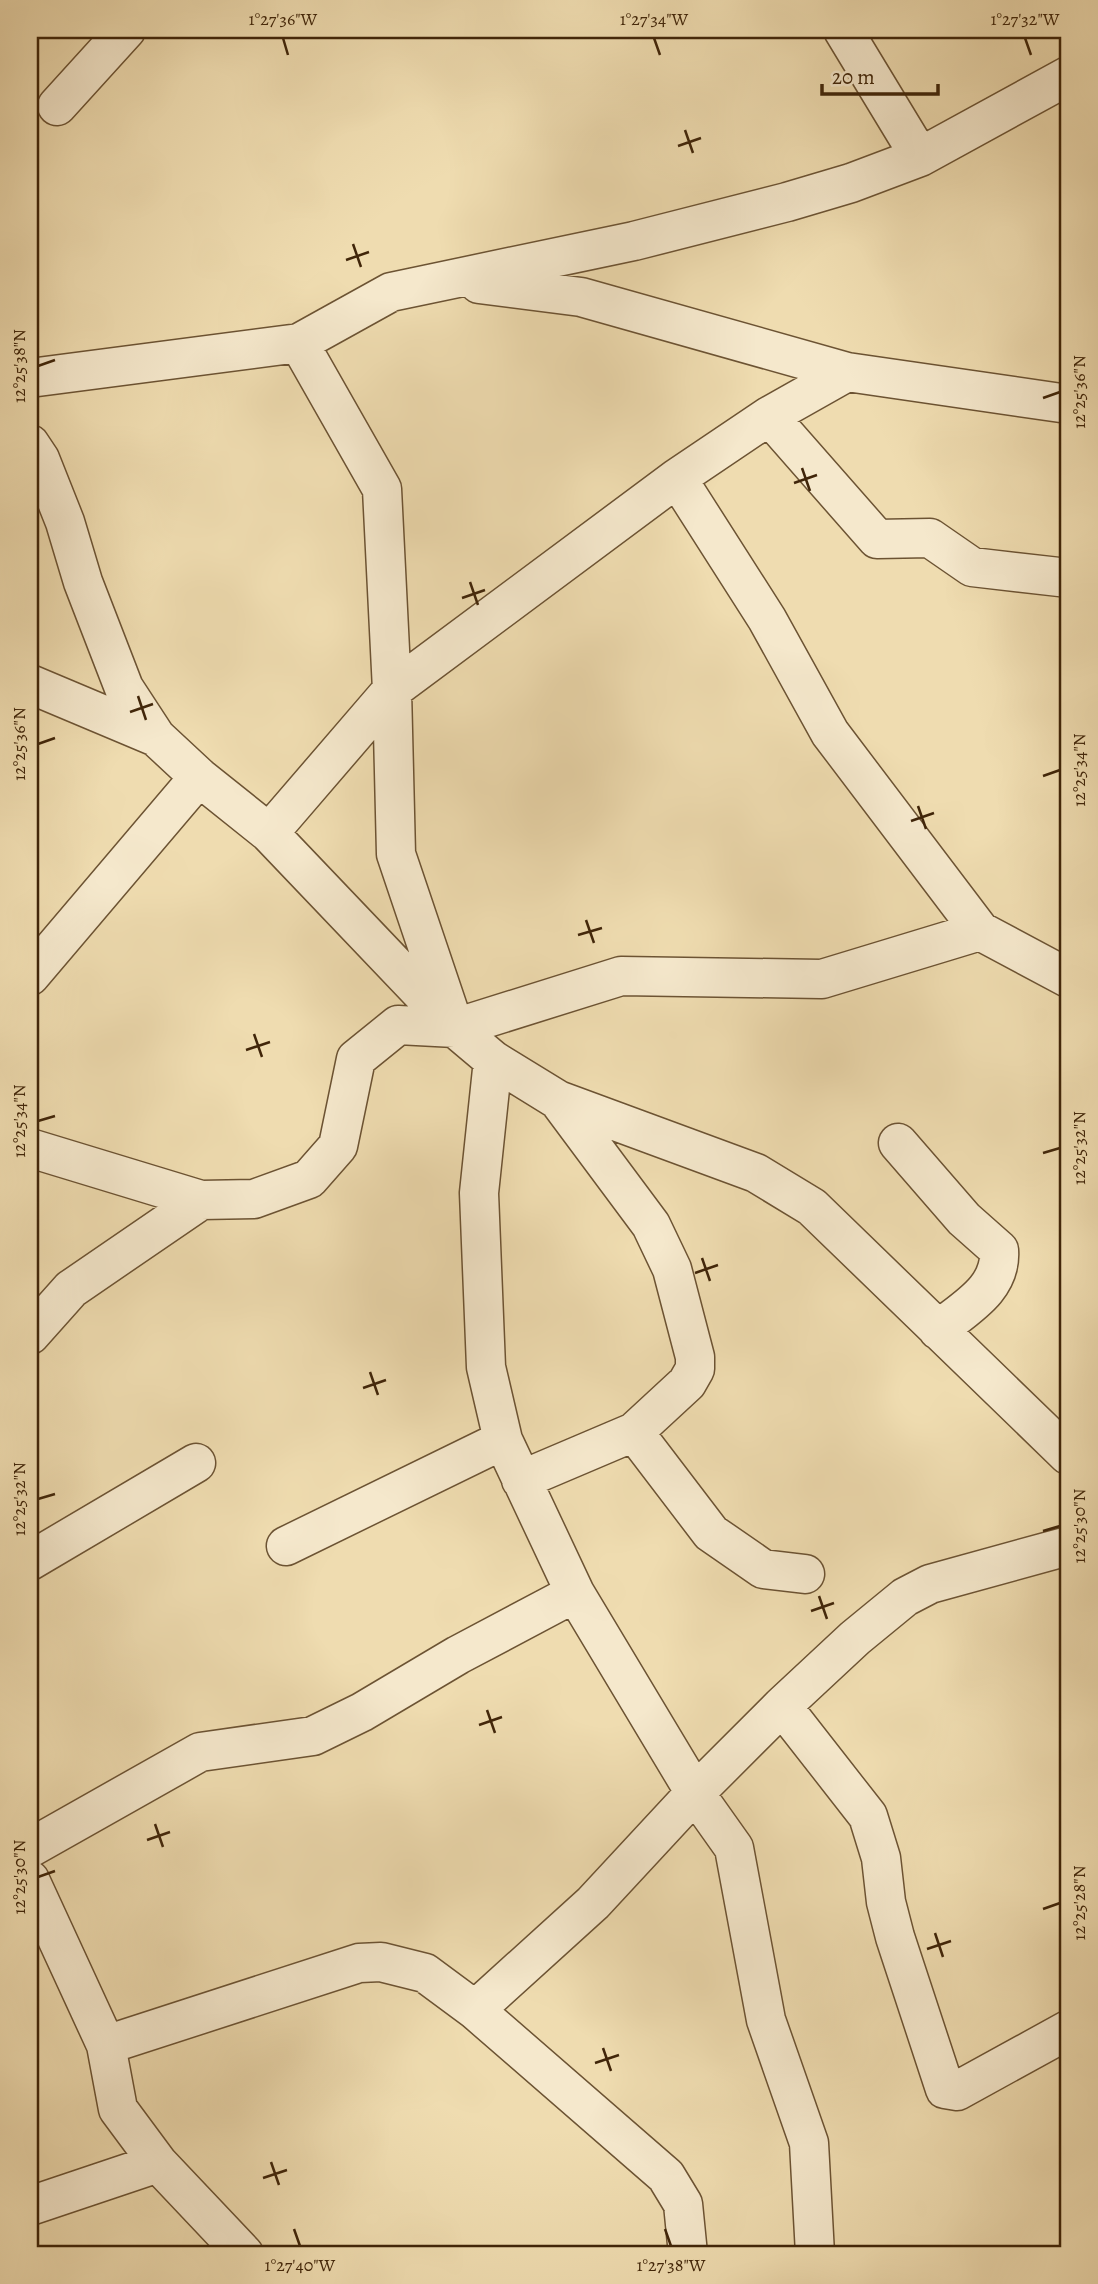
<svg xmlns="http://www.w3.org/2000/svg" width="1098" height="2284" viewBox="0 0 1098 2284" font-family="Alegreya,serif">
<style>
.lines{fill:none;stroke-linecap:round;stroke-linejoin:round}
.minor-casing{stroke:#6c5333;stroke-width:41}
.minor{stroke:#f5e8cc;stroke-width:38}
.ticks{fill:none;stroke:#402509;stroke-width:2.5}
.neatline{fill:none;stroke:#402509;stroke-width:2.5}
.ticks-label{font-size:18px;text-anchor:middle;fill:#402509}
</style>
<rect width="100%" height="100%" fill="#efdcb0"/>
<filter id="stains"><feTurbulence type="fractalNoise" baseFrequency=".00286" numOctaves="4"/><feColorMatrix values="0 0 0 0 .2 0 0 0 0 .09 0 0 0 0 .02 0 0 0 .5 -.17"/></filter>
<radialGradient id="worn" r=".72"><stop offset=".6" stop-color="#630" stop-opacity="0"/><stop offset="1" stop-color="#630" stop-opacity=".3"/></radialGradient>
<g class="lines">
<g class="minor-casing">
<path id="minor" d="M843,30L920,157
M57,106L126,30
M479,284L581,297L847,372L1068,404
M299,343L382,489L392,690L396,854L451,1017
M30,378L299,343L391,292L634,241L787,202L851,183L920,157L1068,76
M769,416L877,539L930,538L972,567L1068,578
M30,444L40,459L65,522L83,582L124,688L156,737L199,777L269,833L455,1028L493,1060L558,1100L756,1173L812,1207L1068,1455
M677,478L767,619L830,733L980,931L1068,978
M30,684L156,737
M269,833L392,690L677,478L769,416L847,372
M30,976L199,777
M493,1060L479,1193L486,1367L503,1440L575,1593L695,1793L734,1848L766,2020L809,2143L815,2254
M898,1143L964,1219L999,1250C1002,1289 965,1308 938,1330
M30,1148L201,1200L254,1199L309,1179L338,1146L356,1059L398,1025L455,1028L621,976L822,979L980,931
M30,1335L71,1289L201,1200
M634,1432L711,1533L763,1569L805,1574
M521,1480L634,1432L687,1383L695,1369V1357L672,1269L651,1225L558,1100
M286,1546L503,1440
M30,1561L196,1463
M782,1706L868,1816L881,1858L886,1902L895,1937L945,2089L957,2091L1068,2030
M30,1848L200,1752L313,1736L362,1712L458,1655L575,1593
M30,1880L106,2045L118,2109L158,2163L244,2254
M475,2010L593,1903L695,1793L782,1706L855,1638L905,1597L930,1584L1068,1546
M106,2045L359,1963L381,1962L425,1973L475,2010L666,2176L683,2204L688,2254
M30,2206L158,2163"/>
</g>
<use href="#minor" class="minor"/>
</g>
<path class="ticks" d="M283,38L288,55M654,38L660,55M1025,38L1031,55M685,130L693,153M678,146L701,138M353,244L361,267M346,260L369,252M38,366L55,360M1043,398L1060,392M802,468L810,491M794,483L817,475M470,582L478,605M462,598L485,590M138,696L146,720M130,712L153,704M38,744L55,738M1043,776L1060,770M918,806L926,829M911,821L934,813M586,920L594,943M578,935L602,928M254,1034L262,1057M246,1050L270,1042M38,1121L55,1116M1043,1153L1060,1148M702,1258L710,1281M695,1273L718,1265M370,1372L378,1395M363,1388L386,1380M38,1499L55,1494M1043,1531L1060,1526M819,1596L827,1619M811,1611L834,1603M487,1710L495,1733M479,1725L502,1717M155,1824L163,1847M147,1840L170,1832M38,1877L55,1871M1043,1909L1060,1903M935,1933L943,1957M927,1949L951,1941M603,2048L611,2071M595,2063L619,2055M271,2162L279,2185M263,2178L287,2170M294,2229L300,2246M665,2229L671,2246"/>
<rect width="1098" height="2284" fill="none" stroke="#efdcb0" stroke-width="77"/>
<path d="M822 84v10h116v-10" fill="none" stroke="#402509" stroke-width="3.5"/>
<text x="832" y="84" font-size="21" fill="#402509" stroke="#f5e8cc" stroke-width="5" paint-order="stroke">20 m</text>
<rect x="38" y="38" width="1022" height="2208" class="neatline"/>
<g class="ticks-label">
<text x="283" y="25">1°27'36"W</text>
<text x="654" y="25">1°27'34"W</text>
<text x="1025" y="25">1°27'32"W</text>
<text transform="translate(19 366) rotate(-90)" y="6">12°25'38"N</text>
<text transform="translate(1079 392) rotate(-90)" y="6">12°25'36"N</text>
<text transform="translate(19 744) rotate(-90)" y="6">12°25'36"N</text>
<text transform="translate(1079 770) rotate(-90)" y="6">12°25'34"N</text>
<text transform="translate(19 1121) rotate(-90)" y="6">12°25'34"N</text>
<text transform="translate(1079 1148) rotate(-90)" y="6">12°25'32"N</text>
<text transform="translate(19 1499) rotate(-90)" y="6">12°25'32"N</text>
<text transform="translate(1079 1526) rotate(-90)" y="6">12°25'30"N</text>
<text transform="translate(19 1877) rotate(-90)" y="6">12°25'30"N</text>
<text transform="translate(1079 1903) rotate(-90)" y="6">12°25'28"N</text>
<text x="300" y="2271">1°27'40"W</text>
<text x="671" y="2271">1°27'38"W</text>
</g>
<rect width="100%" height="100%" filter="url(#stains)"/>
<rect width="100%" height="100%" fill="url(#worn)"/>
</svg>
